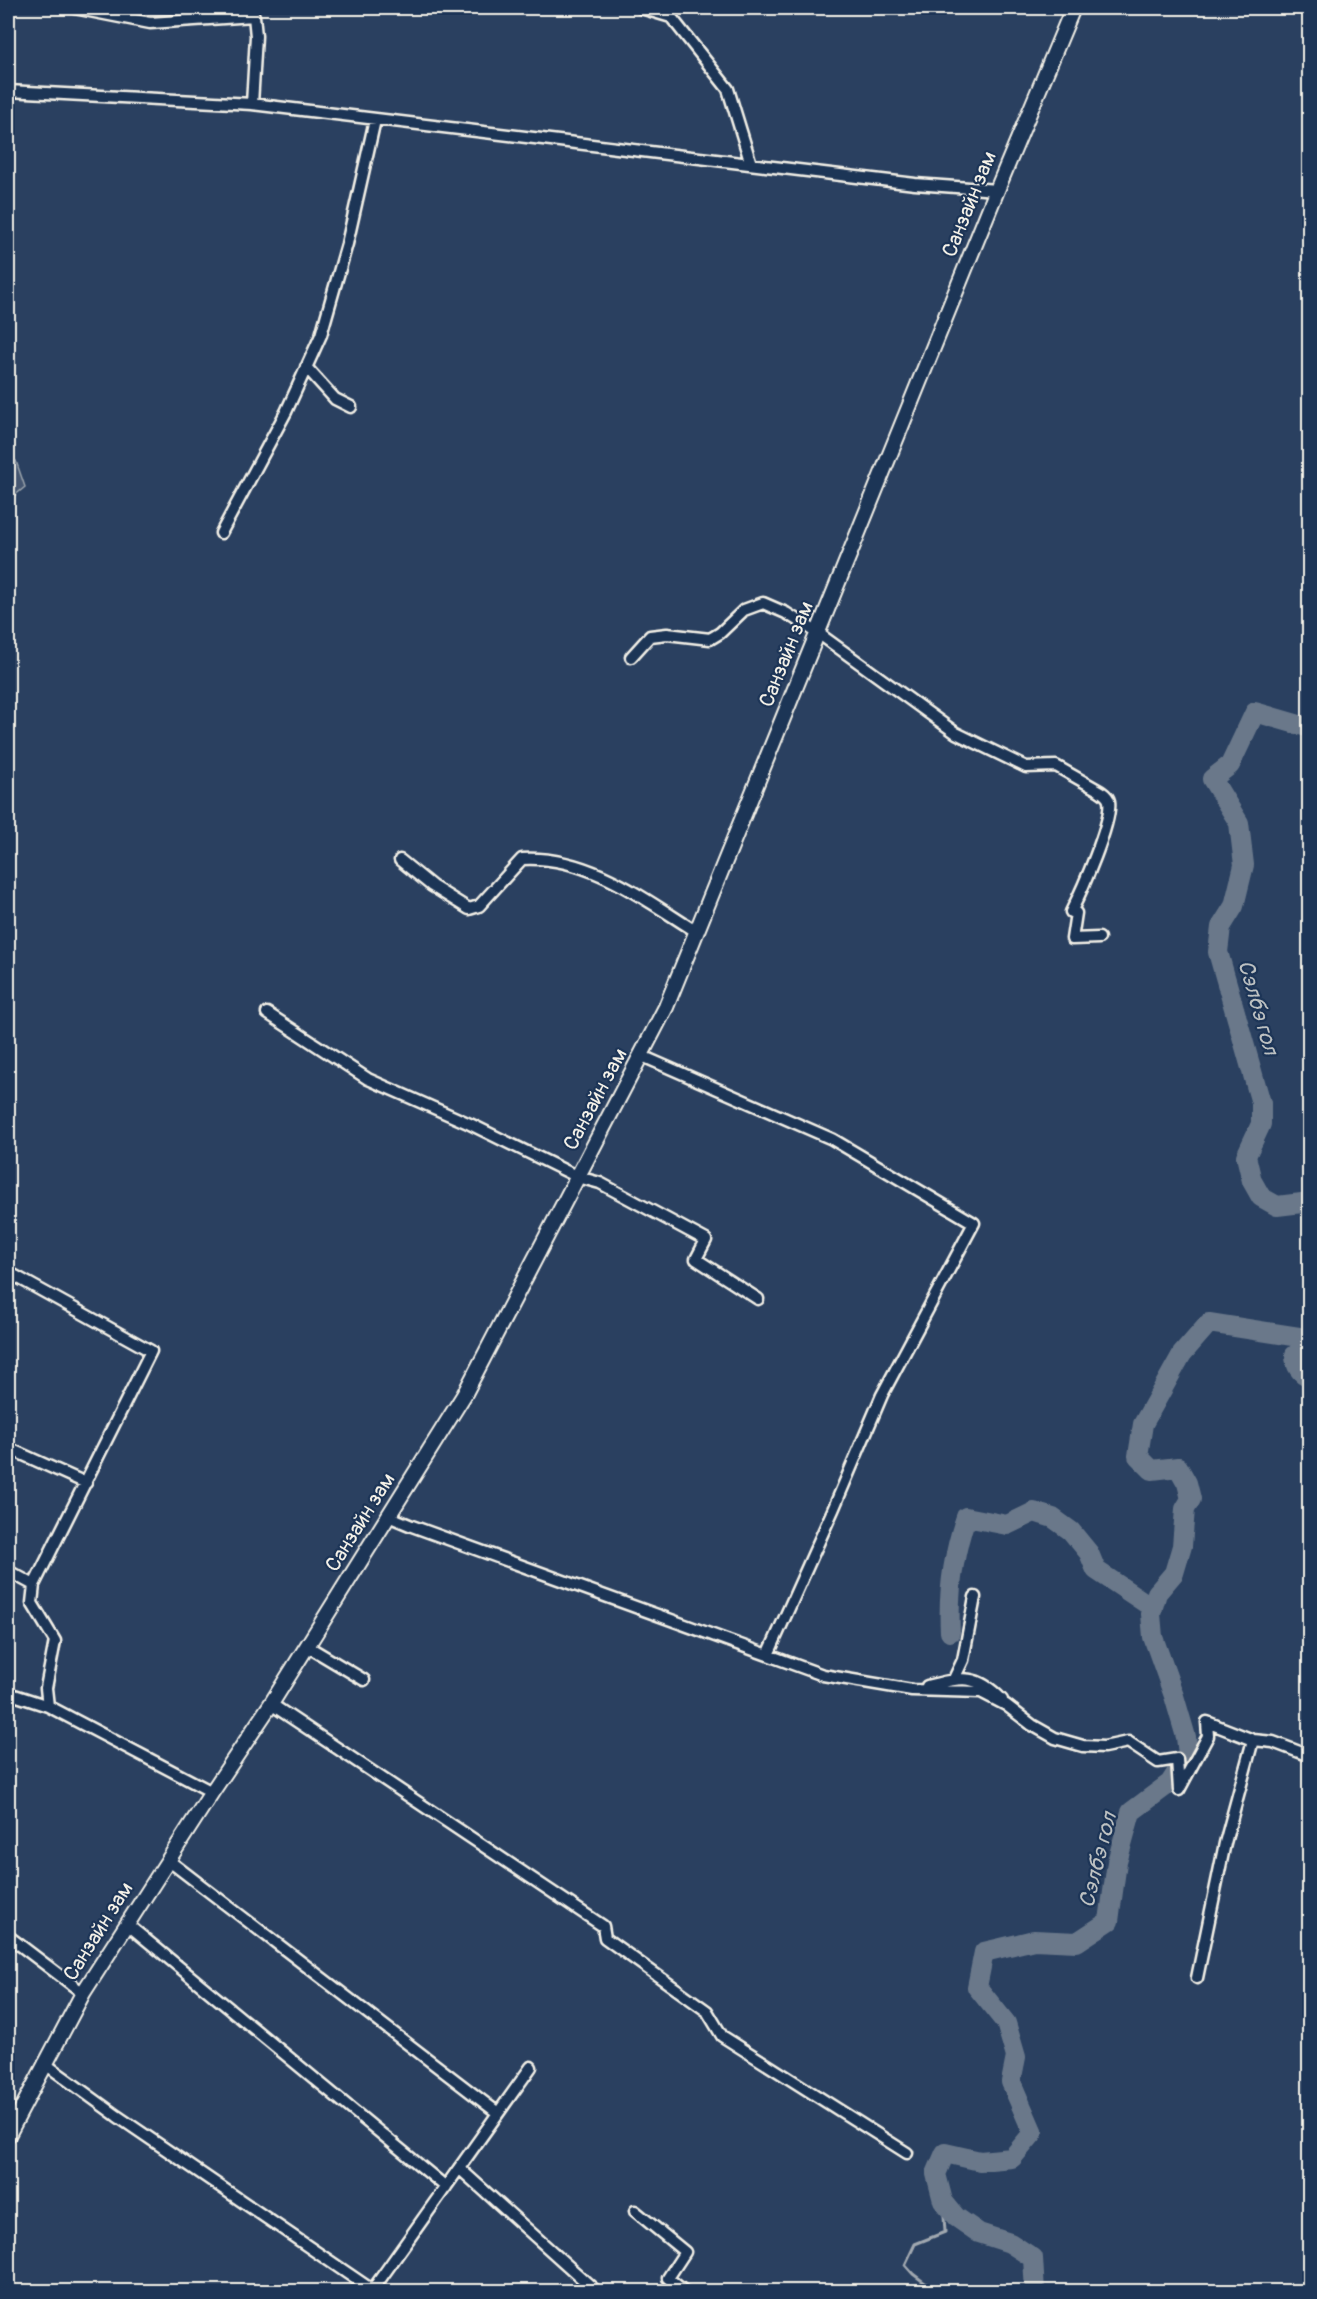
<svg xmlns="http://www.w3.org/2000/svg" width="1317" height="2299" viewBox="0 0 1317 2299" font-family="Pangolin,sans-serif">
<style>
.green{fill:#445771;stroke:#9ca4ac;stroke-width:1.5}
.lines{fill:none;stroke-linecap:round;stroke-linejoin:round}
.stream{stroke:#a1a8b0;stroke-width:3}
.river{stroke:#6a788a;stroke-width:20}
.minor-casing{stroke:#f4f1e8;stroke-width:15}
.secondary-casing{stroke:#f4f1e8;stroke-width:18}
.minor{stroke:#1d3557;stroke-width:10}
.secondary{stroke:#1d3557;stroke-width:14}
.labels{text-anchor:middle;stroke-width:4.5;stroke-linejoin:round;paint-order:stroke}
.street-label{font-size:21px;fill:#f4f1e8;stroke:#1d3557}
.water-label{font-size:22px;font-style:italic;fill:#bdc1c2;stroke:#1d3557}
</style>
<rect width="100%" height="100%" fill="#2a4060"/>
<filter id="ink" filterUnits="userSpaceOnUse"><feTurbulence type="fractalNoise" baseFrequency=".0167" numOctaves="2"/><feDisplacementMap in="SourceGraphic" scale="12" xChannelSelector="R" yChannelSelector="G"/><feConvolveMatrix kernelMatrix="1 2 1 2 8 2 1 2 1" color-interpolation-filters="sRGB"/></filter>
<g filter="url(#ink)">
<path class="green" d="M8,456L16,461L25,487L8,501Z"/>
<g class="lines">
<path class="stream" d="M937,2292L913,2274L905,2265L915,2244L945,2232L943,2201"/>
<path class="river" d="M1310,728L1255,712L1230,765L1212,779L1239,823L1244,865L1234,906L1221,927L1218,952L1261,1103V1124L1246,1156L1252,1181L1261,1197L1277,1206L1310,1202
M950,1632C948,1592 953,1555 966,1517L1007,1525L1034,1512L1053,1518L1071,1531L1089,1553L1096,1570L1153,1608
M1035,2292L1033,2258L1010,2243L979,2233L956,2217L943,2201L936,2174L945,2153L980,2161L1012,2158L1033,2133L1011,2082L1016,2057L1006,2023L977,1987L984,1952L1034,1940L1077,1942L1109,1921L1117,1862L1131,1812L1170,1783L1188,1755L1186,1737L1174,1696L1153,1637L1151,1614L1157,1593L1174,1573L1182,1546L1185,1509L1191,1499L1187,1483L1178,1467L1152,1470L1138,1456L1143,1424L1182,1354L1209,1323L1299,1337L1307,1348L1295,1355C1295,1365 1300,1374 1310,1377"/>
<g class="minor-casing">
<path id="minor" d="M74,8L150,23L254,16L256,36L252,104
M641,8L671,17
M671,8V17L728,89L751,164
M8,91L252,104L915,184L997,190
M306,367L335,399L351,407
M221,533L286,412L321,335L347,244L375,120
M631,657L650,636L667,634L710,639L720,633L744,610L763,603L786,613L818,633L956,733L1026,767L1056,766L1100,791C1104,794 1108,796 1109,801C1113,821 1081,892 1071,912L1076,913L1072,939L1099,938
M400,860L432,886L469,909L479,906L522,859C588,855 644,899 697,932
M267,1013L368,1079L470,1124L578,1177L600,1183L706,1240L696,1259L758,1299
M642,1056L832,1139L974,1223L882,1395L833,1510L768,1655
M8,1272L151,1351L34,1585L32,1603L55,1641L46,1688L48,1706
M8,1448L86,1483
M388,1516L412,1526L823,1675L912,1690L981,1692L1006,1705L1032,1725L1055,1738L1083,1746L1104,1747L1128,1742L1158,1762L1177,1759L1179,1790L1208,1736L1207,1722L1253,1740L1225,1843L1197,1978
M8,1571L34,1585
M307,1646L364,1680
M954,1679L963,1660L975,1597
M927,1686C960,1678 976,1672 1002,1700
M8,1693L48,1706L212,1792
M271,1704L603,1926L605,1938L707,2011L722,2036L907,2153
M1253,1740L1273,1742L1310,1756
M168,1860L498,2113
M127,1924L446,2187
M8,1936L83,1993
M44,2063L117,2116L372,2290
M459,2168L597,2292
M635,2211L685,2252L668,2278L685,2292
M371,2292L531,2067"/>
</g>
<g class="secondary-casing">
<path id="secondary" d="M8,2135L83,1993L212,1792L271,1704L464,1395L666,1007L997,190L1073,8"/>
</g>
<use href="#minor" class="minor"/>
<use href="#secondary" class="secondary"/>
</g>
</g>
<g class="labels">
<g class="street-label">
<text transform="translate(969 204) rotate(-68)" y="7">Санзайн зам</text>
<text transform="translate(786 654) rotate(-68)" y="7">Санзайн зам</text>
<text transform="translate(595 1099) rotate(-62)" y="7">Санзайн зам</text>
<text transform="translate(360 1522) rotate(-58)" y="7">Санзайн зам</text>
<text transform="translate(98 1931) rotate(-58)" y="7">Санзайн зам</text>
</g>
<g class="water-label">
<text transform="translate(1259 1007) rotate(74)" y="8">Сэлбэ гол</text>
<text transform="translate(1097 1860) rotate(-76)" y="8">Сэлбэ гол</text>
</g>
</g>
<rect width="1317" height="2299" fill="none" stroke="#1d3557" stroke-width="30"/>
<rect x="15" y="15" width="1287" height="2269" fill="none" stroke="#f4f1e8" stroke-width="2" filter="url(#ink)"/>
</svg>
